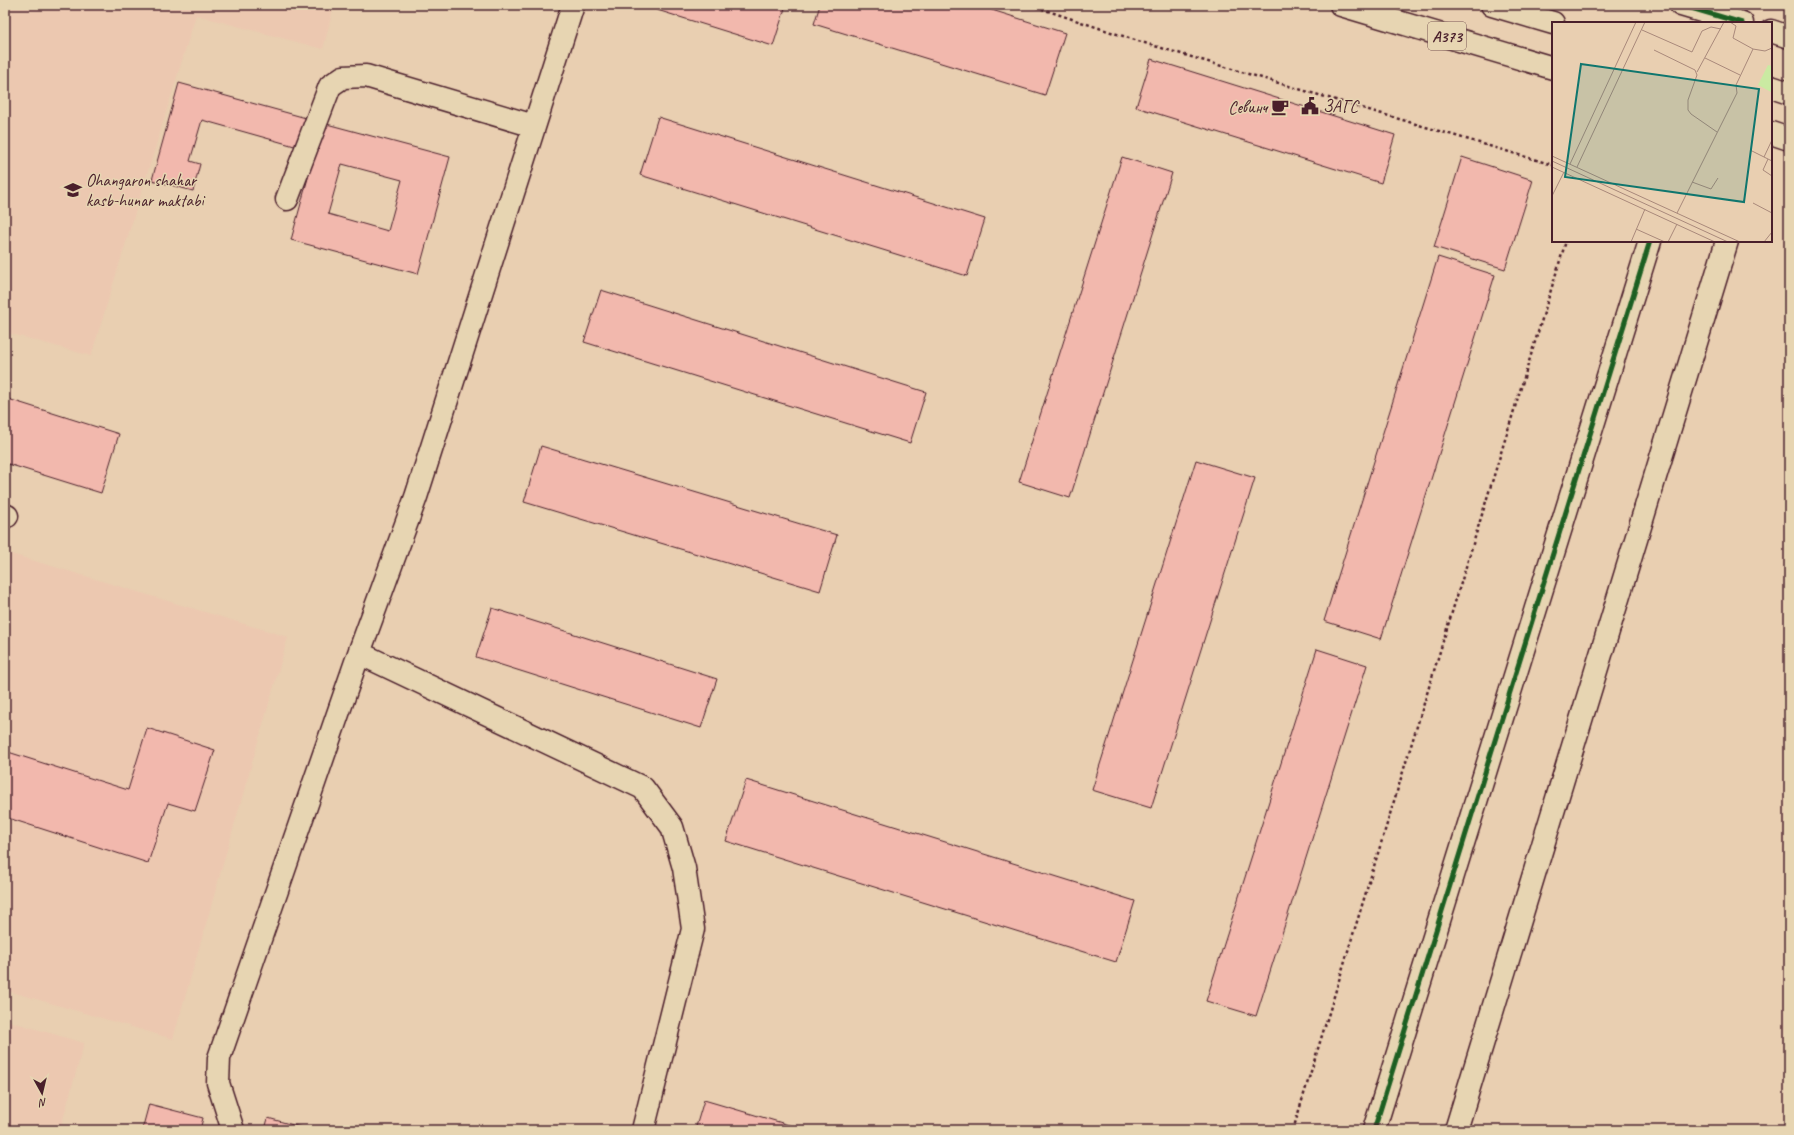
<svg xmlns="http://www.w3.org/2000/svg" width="1794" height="1135" viewBox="0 0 1794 1135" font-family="Caveat,sans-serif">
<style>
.built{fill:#ecc8b0}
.building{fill:#f2b8ad;stroke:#4a1f2b;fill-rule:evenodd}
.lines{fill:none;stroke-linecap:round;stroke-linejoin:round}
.minor-casing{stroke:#4a1f2b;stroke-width:25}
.highway-casing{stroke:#4a1f2b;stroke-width:25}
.path{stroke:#4a1f2b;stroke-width:2.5;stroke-dasharray:3 3;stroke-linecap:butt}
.minor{stroke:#e7d5b2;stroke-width:22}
.highway{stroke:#e7d5b2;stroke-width:22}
.cycleway-casing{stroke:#e7d5b2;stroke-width:8}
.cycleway{stroke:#1b5e20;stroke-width:5}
.labels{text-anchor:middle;stroke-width:3;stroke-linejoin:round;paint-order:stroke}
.shield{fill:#e7d5b2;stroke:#795654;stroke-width:1}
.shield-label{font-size:16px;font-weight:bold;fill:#4a1f2b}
.poi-label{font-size:17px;fill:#4a1f2b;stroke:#e7d5b2;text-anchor:start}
.inset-road{fill:none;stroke:#a9897b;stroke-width:1}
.view{fill:#0f766e;fill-opacity:0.15;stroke:#0f766e;stroke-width:2}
.inset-edge{fill:none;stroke:#4a1f2b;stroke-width:2}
</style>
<rect width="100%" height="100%" fill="#e9cfb1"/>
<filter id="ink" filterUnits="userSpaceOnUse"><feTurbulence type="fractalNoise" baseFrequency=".025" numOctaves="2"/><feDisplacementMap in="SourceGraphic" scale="8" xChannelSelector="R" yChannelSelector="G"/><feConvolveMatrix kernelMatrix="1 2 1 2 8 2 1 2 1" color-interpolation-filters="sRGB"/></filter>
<g filter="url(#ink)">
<path class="built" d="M5,5H334L323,49L196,15L91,356L5,332Z
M5,552L288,637L173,1039L5,990Z
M5,1020L84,1043L60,1130H5Z"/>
<path class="building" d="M641,5H786L773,46Z
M820,5H976L1065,33L1045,95L814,24Z
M1151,59L1395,135L1381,183L1136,107Z
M179,83L306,118L298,147L202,120L190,161L200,164L193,191L152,180Z
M658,117L985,219L967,276L640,175Z
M323,123L450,157L418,274L291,240ZM342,164L402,180L388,231L328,214Z
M1122,157L1172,173L1070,498L1019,482Z
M1462,157L1533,180L1505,269L1434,247Z
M1438,257L1495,275L1381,639L1324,621Z
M601,290L926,392L910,443L584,342Z
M5,398L119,434L101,493L5,463Z
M541,446L837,535L820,591L524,502Z
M1196,460L1255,478L1151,808L1092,790Z
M492,608L717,679L701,728L476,657Z
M1317,649L1367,665L1256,1016L1206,1001Z
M147,728L215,750L195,811L168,803L148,863L5,817V751L128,790Z
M746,780L1135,901L1116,962L726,841Z
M704,1100L806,1130H695Z
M149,1104L203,1118L200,1130H142Z
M268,1118L311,1130H265Z"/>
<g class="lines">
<g class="minor-casing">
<path id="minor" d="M1681,5L1742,23
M1771,31L1789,37
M287,199L330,86L343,77L366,76L534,126
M5,515L7,516
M359,653L643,788L672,827L684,868L693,929L643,1130
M233,1130L218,1083L219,1058L359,653L416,497L573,5
M1374,1130L1650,241
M1456,1130L1727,241"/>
</g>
<g class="highway-casing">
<path id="highway" d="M1341,5L1553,68
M1492,5L1553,23
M1771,87L1789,93
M1771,133L1789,139"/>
</g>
<path class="path" d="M1030,5L1138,41L1553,165
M1293,1130L1566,241"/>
<use href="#minor" class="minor"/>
<use href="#highway" class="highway"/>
<g class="cycleway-casing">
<path id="cycleway" d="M1681,5L1742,23
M1374,1130L1650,241"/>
</g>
<use href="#cycleway" class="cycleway"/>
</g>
</g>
<defs>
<g id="civic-bare" transform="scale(1.38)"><path d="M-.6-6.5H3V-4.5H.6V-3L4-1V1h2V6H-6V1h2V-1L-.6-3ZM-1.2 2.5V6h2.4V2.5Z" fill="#4a1f2b" stroke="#e7d5b2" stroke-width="2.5" paint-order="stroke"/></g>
<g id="cafe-bare" transform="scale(1.38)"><path d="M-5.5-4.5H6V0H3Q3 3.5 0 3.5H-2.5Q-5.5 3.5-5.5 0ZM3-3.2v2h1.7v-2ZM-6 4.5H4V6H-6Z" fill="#4a1f2b" stroke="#e7d5b2" stroke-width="2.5" paint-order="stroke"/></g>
<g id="school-bare" transform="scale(1.38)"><path d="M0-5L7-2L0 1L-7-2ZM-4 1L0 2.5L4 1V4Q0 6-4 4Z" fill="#4a1f2b" stroke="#e7d5b2" stroke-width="2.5" paint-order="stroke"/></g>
</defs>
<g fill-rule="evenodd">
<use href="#civic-bare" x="1310" y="106"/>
<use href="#cafe-bare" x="1280" y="107"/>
<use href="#school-bare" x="73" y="190"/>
</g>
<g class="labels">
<rect class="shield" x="1428" y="22" width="38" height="28" rx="3"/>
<g class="shield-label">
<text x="1447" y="42">A373</text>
</g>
<g class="poi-label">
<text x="1323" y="112">ЗАГС</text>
<text x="1267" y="113" text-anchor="end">Севинч</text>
<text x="86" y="186">Ohangaron shahar<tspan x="86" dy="20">kasb-hunar maktabi</tspan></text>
</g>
</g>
<g transform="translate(1552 22)">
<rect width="220" height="220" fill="#e9cfb1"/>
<path d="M216,43L220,44L219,70L206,63Z" fill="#caeaa2"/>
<path class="inset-road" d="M178,0L184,4L181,16L201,27L213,29L220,26M90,8L140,30L150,9L159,5L169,7M102,28L143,48L145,53L136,78V88L139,92L165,110M153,36L188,53M145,50L172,0M198,128L220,139M0,134L188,220M212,135L220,118M216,137L211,148L220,154M0,139L176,220M18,142L84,0M0,145L163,220M25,145L93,0M140,160L159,167L166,156M0,174L12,150M201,181L220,191M125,191L185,71L184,63L201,27M84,207L113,220M79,220L93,187M116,220L125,202M212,220L220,210"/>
<path class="view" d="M29,42L207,67L192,180L13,155Z"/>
<rect width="220" height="220" class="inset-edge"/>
</g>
<rect width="1794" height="1135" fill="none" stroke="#e7d5b2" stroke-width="20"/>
<rect x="10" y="10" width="1774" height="1115" fill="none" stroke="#4a1f2b" stroke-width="1.5" filter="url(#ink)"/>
<g transform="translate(42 1093) rotate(172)" stroke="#e7d5b2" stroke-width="3" paint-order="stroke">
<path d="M0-3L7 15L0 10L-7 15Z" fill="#4a1f2b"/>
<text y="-6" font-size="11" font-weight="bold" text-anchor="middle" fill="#4a1f2b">N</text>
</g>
</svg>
